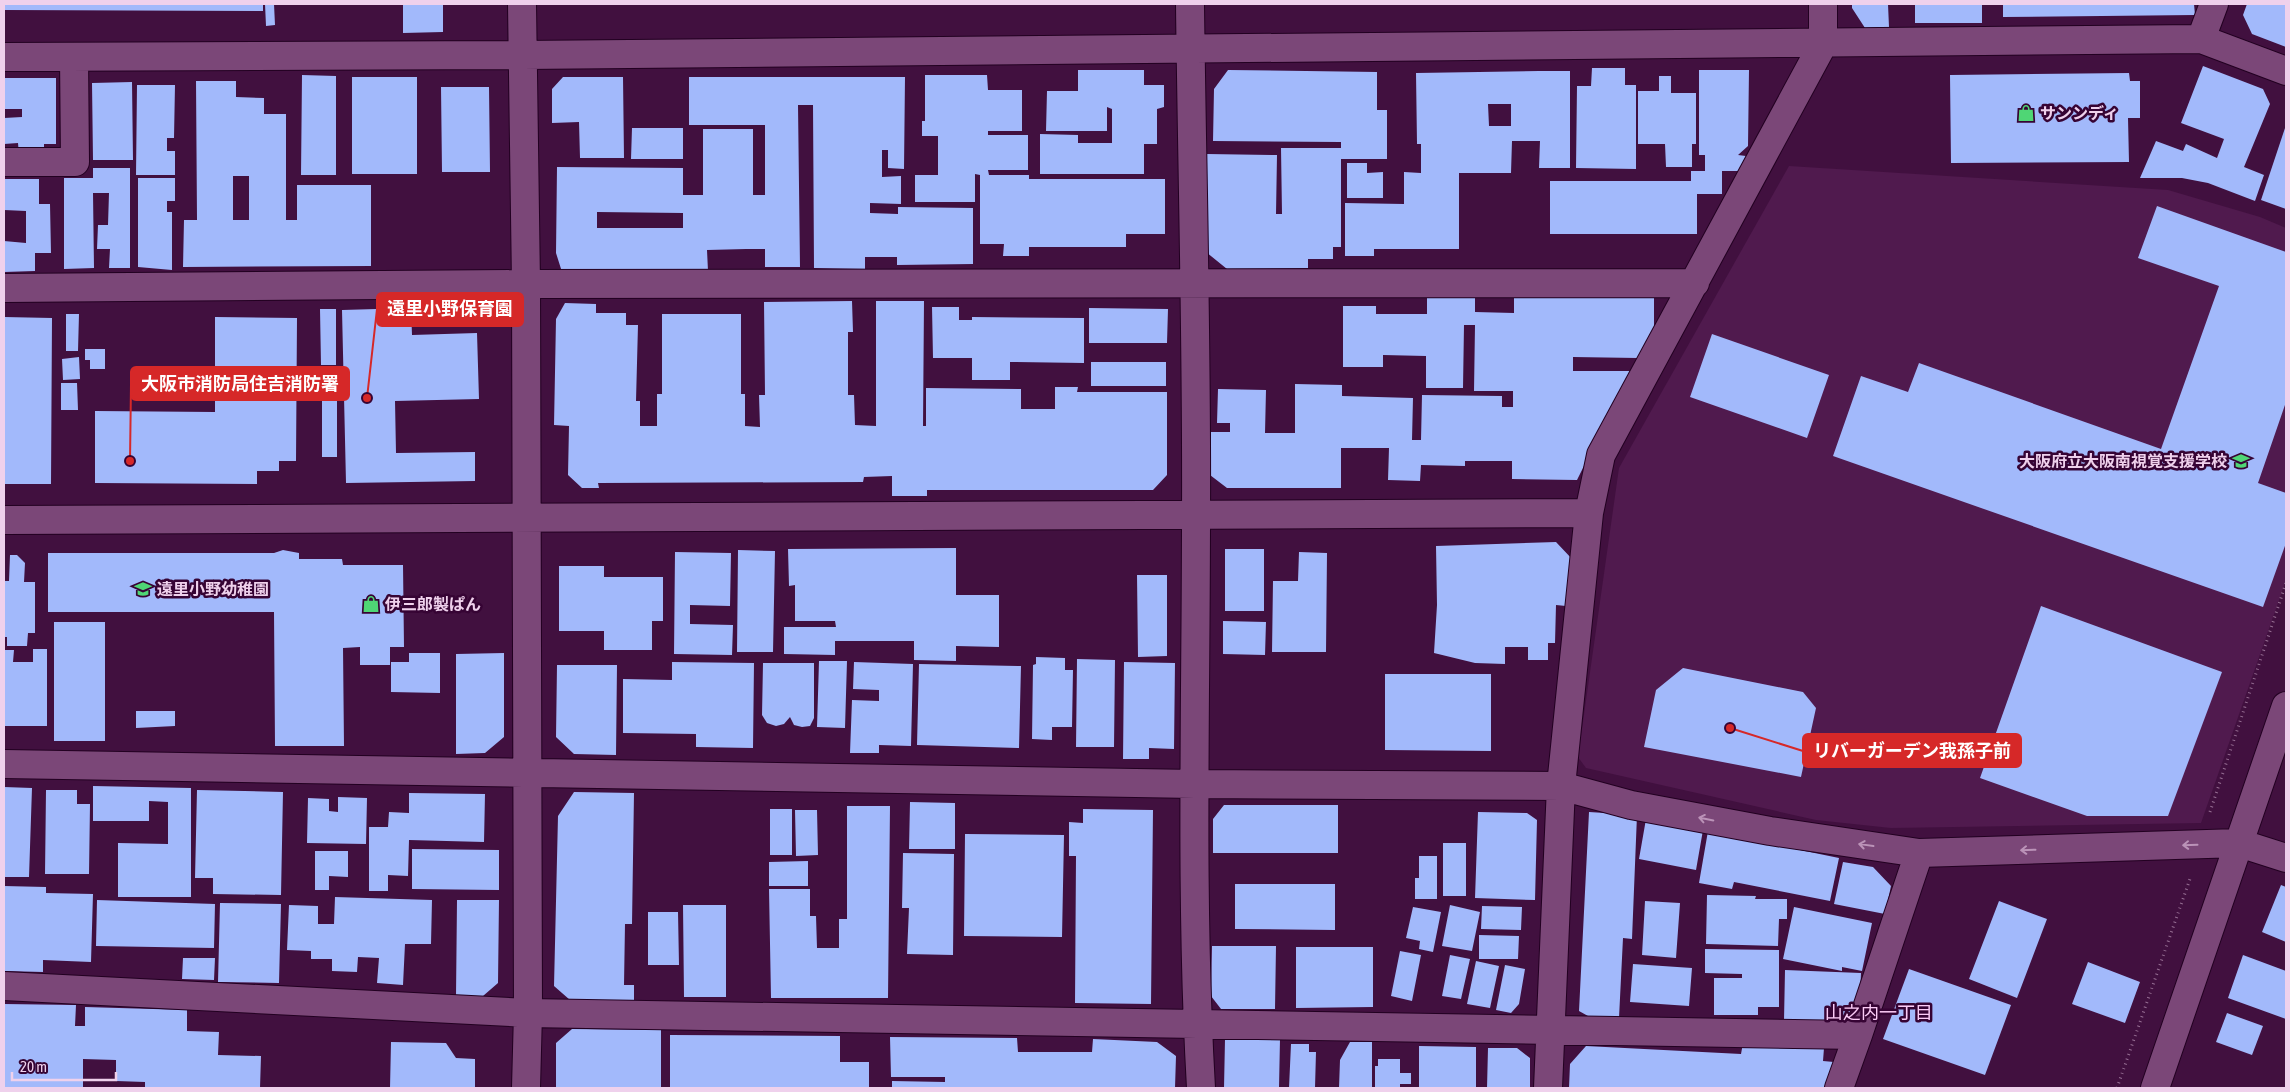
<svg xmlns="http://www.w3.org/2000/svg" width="2290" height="1092" viewBox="0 0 2290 1092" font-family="'Asap Condensed','Noto Sans JP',sans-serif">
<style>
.built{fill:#501a4e}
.building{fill:#a2b9fb;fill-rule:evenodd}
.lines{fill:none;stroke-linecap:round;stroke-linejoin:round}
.minor-casing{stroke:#220121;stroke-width:30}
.path{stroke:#966e93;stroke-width:3;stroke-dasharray:1 4;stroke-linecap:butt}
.minor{stroke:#7b4778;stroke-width:28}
.oneway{stroke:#bb93b8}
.labels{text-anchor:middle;stroke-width:5;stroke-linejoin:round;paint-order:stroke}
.poi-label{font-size:16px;font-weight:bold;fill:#efd1ec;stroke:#360434;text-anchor:start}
.neighbourhood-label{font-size:18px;fill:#fbcbf6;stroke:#360434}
.leader{fill:none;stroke:#d62828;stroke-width:2}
.callout-dot{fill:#d62828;stroke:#360434;stroke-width:2}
.callout{fill:#d62828;stroke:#d62828;stroke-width:2}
.callout-label{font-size:18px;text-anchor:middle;font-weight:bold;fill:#fff}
</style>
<rect width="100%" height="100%" fill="#41103f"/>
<path class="built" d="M1789,166L2168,190L2260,217L2286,228V580L2201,823L1891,828L1816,820L1586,768L1578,757L1619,468Z"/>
<path class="building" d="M4,4H263V11L4,10Z
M265,4H274L275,25L266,26Z
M403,4H443V32L403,33Z
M1852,4H1888L1889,27L1865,28L1852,8Z
M1915,4H1982V23H1915Z
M2003,4H2194L2195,15L2003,17Z
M2247,4H2286V47L2252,34L2243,15Z
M2203,66L2263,89L2270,104L2244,167L2264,175L2255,201L2208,183L2182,178H2140L2156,141L2183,151L2186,144L2217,158L2224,139L2181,123Z
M1592,68H1625V85H1636V169L1576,168L1577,86H1591Z
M1078,70H1144V85H1164V107L1157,109V144H1144V174H1040V134L1078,135V143H1112V109L1107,107V131H1046L1047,91H1078Z
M1228,70L1377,72V110H1387V159H1341V247H1333V259H1308V268L1227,269L1206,252L1207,154L1277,155L1276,214H1282L1281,148H1341V142L1213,141L1214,89Z
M1699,70H1749L1748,146L1738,155L1746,156L1739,171H1722V194H1697V234H1550V181H1691V171H1705V155H1699Z
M1539,71H1570V168H1539L1540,141H1512L1511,173H1459V249H1374V256H1345V203L1404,204V172L1421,173V144H1417L1416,73ZM1488,104H1511V126H1489Z
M2129,73L2130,81H2140V118H2128L2129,162L1951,163L1950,75Z
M302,75L336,76V175H301Z
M925,75H987L988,90H1022V131H988V135H1028V170H988L989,175H1029V179H1165V234H1126V247H1029V256H1003L1004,244H980V175L975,174V202H915V175H938V136H922V121H925Z
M1659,76H1671V93H1696V144H1692V167H1666L1665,144H1638V91H1659Z
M352,77H417V174H352Z
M563,77H623L624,158H580L579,122L552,123V89Z
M689,77H905L904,169L888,168V150H882V177L901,176V204L870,203V213L898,214V207L973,208V264L897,265V257H865V269L814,268L813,105H798L800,267H765V249H746L707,250L708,271L562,272L556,253L557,167L683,168V195H703V129H753V195H765V125H689ZM597,212L683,213V228H597Z
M4,78H56V144H44V154L19,155L18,143L4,144V118L22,117V109H4Z
M196,81H236V97L264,98V114H286V220H297V185H371V266L183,267L184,220H197ZM233,176H249V220H233Z
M132,82L133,160H93L92,83Z
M137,85H175L174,138H167V151H175V175H136Z
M441,87H489L490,172H442Z
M2286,125V209L2261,200Z
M632,128H683V159H631Z
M1347,163H1367V173L1383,172V198H1347Z
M93,168H130V268H109L110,249H97L98,225H108L109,193H93L94,268L64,269V178H93Z
M138,178H175V201H167V212H172V270L138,267Z
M4,179H39V204H50L51,253H35V271L4,272V241L26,243V211L4,210Z
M2157,206L2286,252V402L2258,483L2286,493V543L2263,607L1833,456L1861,376L1908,392L1919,363L2161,449L2219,286L2138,258Z
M1427,297L1475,298V312L1514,313V297H1654V334L1638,358L1573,357V371H1631L1577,480L1512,479V461H1465V466L1421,465L1420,481L1388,480L1389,448H1341V488H1227L1210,475L1211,432H1230V423H1217L1218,389L1266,390L1265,433H1295V384L1342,385V396L1413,398L1412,440H1421L1422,395L1502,396V407H1513V391H1474L1475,325H1464L1463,388H1426V356L1383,355V367H1343V306H1376V314H1427Z
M852,301L853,332H848V395H854L855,425L876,426V301H924L923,426H926V388L1021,389V409H1055V387H1078L1077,392H1167V475L1153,490H927V496H892V476L864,477L863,482L598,483L599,488H582L568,475L569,426L554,425L556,319L565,303L596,304V313H626V325H638L636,401H640V426H657V394H662V314H741V394H745V426L760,427L759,395H765L764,302Z
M932,307H959V320H972V317L1084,318V363L1010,362V380H972V358H933Z
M411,308L412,335L477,333L479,399L395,401L396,453L475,452V481L346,483L342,310Z
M1089,308L1168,309L1167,343H1089Z
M320,309H336V365H321Z
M66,314H79L78,351H66Z
M4,317L52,318L51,484H4Z
M215,317L297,318L296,461H279V471H257V484L95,483V411L215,412Z
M1712,334L1829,375L1807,438L1690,397Z
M85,349H105V369H90V360H85Z
M79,357L80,379L63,380L62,359Z
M1091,362H1166V386H1091Z
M61,383H77L78,410H61Z
M322,397H337V457H322Z
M1556,542L1573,560L1566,606L1556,605L1555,643H1548V660H1528V647H1505V664L1475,663L1434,653L1437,605L1436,546Z
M956,548V595H999V647L956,646V661L914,660V641H835V655L784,654V627H836L835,621H795V585L789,586L788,549Z
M1225,549H1264V611H1225Z
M283,550L299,553V559H342L343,565H403L404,647H390V665H360V647L343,648L344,746H275L274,612H48V553H274Z
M738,550L775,551L773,652H737Z
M675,552L731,553L730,606L690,605V624L733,625L732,655L674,654Z
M1299,552L1327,553L1326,652H1272L1273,581H1298Z
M10,555H17L25,563L24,582H35V633H28L27,646H7V637H4V581H9Z
M559,566H604V577H663V621H652V650H604V631H559Z
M1137,575H1167V656L1138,657Z
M2041,606L2222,672L2168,816H2087L1980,778Z
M1223,621L1266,622L1265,655L1223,654Z
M54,622H105V741H54Z
M33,649H47V726H4V650H14L13,662H33Z
M409,653H440V693L391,692V662H409Z
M504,653V737L485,753L456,754V654Z
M1036,657L1065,658V670H1073L1072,727H1052V740L1032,739L1033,665L1036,664Z
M1077,659L1115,660L1114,747H1076Z
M819,661H847L845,728L817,727Z
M672,662L754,663L753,748L696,747V734L623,733V679L672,680Z
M854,662L913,664L911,746L879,745V753H850L852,700L879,701V690L853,689Z
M1124,662L1175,663L1174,749L1149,748V759H1123Z
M763,663H814V718L810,726L802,727L794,725L790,717L784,724L776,726L767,723L762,715Z
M919,664L1021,666L1019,748L917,745Z
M557,665H617L616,755L574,754L556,737Z
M1683,668L1803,692L1816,708L1801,777L1644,747L1656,690Z
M1385,674H1491V751L1385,750Z
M136,711H175V726L136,728Z
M93,786L191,788V897H118V843L168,844V802L149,801V821H93Z
M4,787L32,788L29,877H4Z
M46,790H77V804H90L89,874H45Z
M197,790L283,792L281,895L213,894V878H195Z
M574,792L634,793L632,924H625L624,985H634V1000H570L554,986L558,816Z
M409,793L485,794L484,842L409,840L408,876L388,875V891H369V827H388L389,812L409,813Z
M338,797L367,798L366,844L307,843L308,798L329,799V811L338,812Z
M910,802L955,803V849H909Z
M1224,805H1338V853H1213V819Z
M847,806H890L888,998H771L769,889H810V916H816L817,948H839V919H847Z
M770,809H792V855H770Z
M1083,809L1153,810L1151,1004L1075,1003L1076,856H1069V822L1083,823Z
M795,810H817L818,855L796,856Z
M1478,812L1527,813L1537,820L1535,900L1475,898Z
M1589,812L1637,815L1632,939L1623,938L1619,1018L1588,1016L1579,1011Z
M1646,819L1703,830L1696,870L1639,859Z
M1708,831L1839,858L1830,901L1734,882L1732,889L1699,883Z
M965,834L1064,835L1062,937L964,936Z
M1443,843H1466V896H1443Z
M412,849L499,850V890L412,889Z
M315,851H348V877L329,876V890H315Z
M903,853L954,854L953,955L907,954L909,908H902Z
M1419,856H1437V899H1415V878H1419Z
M808,861V886H769V862Z
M1843,862L1873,867L1891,886L1885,914L1834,904Z
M1235,884H1335V930L1235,929Z
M2281,885L2286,887V942L2262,932Z
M4,886L46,887V893L93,894L91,962L43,960V972L4,971Z
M1707,895L1756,896L1755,899H1787V919H1779L1778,946L1706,944Z
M335,897L432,900L431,944H405L403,985L377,983L379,958L358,957L357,972L332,971V959H311V951L287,950L289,905L318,906V924H334Z
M97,900L215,904L214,948L96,946Z
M457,900H499L498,983L483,996H456Z
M1645,901L1680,903L1676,958L1642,955Z
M1999,901L2047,919L2017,998L1969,979Z
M220,903L281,904L279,983L218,982Z
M683,905H726V997H684Z
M1450,905L1480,912L1472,951L1442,946Z
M1482,906L1522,907L1521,930L1481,929Z
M1413,907L1441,912L1433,952L1419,949L1420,941L1406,938Z
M1794,907L1872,923L1862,971L1842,967V971L1783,959Z
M648,912H678L679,965H648Z
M1479,935L1519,936L1518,959H1479Z
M1212,946H1276L1275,1009H1221L1211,996Z
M1296,947H1373V1007L1296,1008Z
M1705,949L1779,950V1007H1758V1015H1714V978H1742V974L1705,973Z
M1400,951L1421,955L1412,1001L1391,996Z
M1450,955L1470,959L1461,999L1442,996Z
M2243,955L2286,971V1019L2228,998Z
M183,958H215L214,980L182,979Z
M1476,961L1499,966L1490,1008L1467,1004Z
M2088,962L2140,982L2125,1023L2072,1004Z
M1633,964L1692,968L1689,1006L1630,1002Z
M1505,965L1525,969L1519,1004L1511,1013L1496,1010Z
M1909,969L2011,1005L1985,1075L1883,1039Z
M1785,970L1861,973L1860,997L1848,1016H1839L1838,1023L1784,1021Z
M4,1004L76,1005L75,1026H85V1007L187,1010V1031L219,1032L218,1055L261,1056L260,1088H145V1082L116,1081V1060L83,1059V1088H4Z
M2227,1013L2263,1026L2252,1055L2216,1042Z
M572,1029L661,1030V1088H556V1043Z
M670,1035L840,1036V1062H869V1088H670Z
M890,1037L1017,1038L1018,1052H1092L1093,1039L1157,1042L1176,1056L1175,1088H892V1081L945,1082V1077H891Z
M1225,1039H1280L1279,1088H1224Z
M391,1042L446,1043L456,1058L475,1059V1088H390Z
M1350,1042H1372V1088H1339L1340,1060Z
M1743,1043L1824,1048L1823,1061L1834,1062L1832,1087L1569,1088L1570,1064L1586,1046L1741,1054Z
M1291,1044H1309V1052H1316L1315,1088H1289Z
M1419,1046L1476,1047V1088H1419Z
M1488,1048H1517L1530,1058V1088H1487Z
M1378,1059H1400V1073H1411V1084H1400V1088H1375V1066H1378Z"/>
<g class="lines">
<g class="minor-casing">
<path id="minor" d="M522,4L526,284L528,1013L526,1088
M1190,4C1192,174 1197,345 1196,516C1196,707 1190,898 1201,1088
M2201,39L2214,4
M4,57L523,55L2201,39L2286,71
M4,162H75L74,57
M4,288L526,284L1695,283
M4,520L1589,513
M4,764L1195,784L1561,786L1631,805L1770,831L1919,853L2239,843L2286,858
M4,986L528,1013L1858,1035L1839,1088
M1858,1035L1919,853
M1548,1088L1561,786L1589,513L1601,455L1823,44V4
M2155,1088L2286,706"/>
</g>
<path class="path" d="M2210,812L2286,583
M2117,1088L2191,876"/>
<use href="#minor" class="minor"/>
</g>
<defs><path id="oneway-shaft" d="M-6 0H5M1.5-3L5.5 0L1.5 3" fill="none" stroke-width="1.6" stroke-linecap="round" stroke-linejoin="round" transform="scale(1.25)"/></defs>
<g class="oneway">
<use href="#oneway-shaft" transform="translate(1706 819) rotate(-169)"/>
<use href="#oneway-shaft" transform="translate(1866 845) rotate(-172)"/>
<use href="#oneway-shaft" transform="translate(2190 845) rotate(178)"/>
<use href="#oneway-shaft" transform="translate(2028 850) rotate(178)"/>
</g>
<defs>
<g id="shop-bare" transform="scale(1.35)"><path d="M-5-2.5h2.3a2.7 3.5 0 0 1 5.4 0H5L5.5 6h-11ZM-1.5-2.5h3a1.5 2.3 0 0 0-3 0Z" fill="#4fd675" stroke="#360434" stroke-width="2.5" paint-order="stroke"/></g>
<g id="school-bare" transform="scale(1.35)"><path d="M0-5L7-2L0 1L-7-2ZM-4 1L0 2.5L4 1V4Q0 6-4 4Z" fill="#4fd675" stroke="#360434" stroke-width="2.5" paint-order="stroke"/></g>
</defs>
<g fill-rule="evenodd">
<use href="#shop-bare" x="2026" y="113"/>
<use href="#school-bare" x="2241" y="461"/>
<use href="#school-bare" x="143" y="589"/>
<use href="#shop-bare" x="371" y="604"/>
</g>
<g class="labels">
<g class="poi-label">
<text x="2040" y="119">サンンディ</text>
<text x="2227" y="467" text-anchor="end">大阪府立大阪南視覚支援学校</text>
<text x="157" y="595">遠里小野幼稚園</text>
<text x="385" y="610">伊三郎製ぱん</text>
</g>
<g class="neighbourhood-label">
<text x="1879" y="1019">山之内一丁目</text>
</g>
</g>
<path class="leader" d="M367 398L377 309M130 461L131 384M1730 728L1803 751"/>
<g class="callout-dot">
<circle cx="367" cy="398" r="5"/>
<circle cx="130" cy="461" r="5"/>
<circle cx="1730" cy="728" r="5"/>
</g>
<g class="callout">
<rect x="377" y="293" width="146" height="33" rx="5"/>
<rect x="131" y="367" width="218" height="33" rx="5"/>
<rect x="1803" y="734" width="218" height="33" rx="5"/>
</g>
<g class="callout-label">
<text x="450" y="315">遠里小野保育園</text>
<text x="240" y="390">大阪市消防局住吉消防署</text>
<text x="1912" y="757">リバーガーデン我孫子前</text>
</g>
<rect width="2290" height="1092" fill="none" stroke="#efd1ec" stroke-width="10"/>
<path d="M12 1072v8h104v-8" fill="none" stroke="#efd1ec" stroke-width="2.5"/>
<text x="20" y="1072" font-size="15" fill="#efd1ec" stroke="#360434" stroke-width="4" paint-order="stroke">20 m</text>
</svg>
